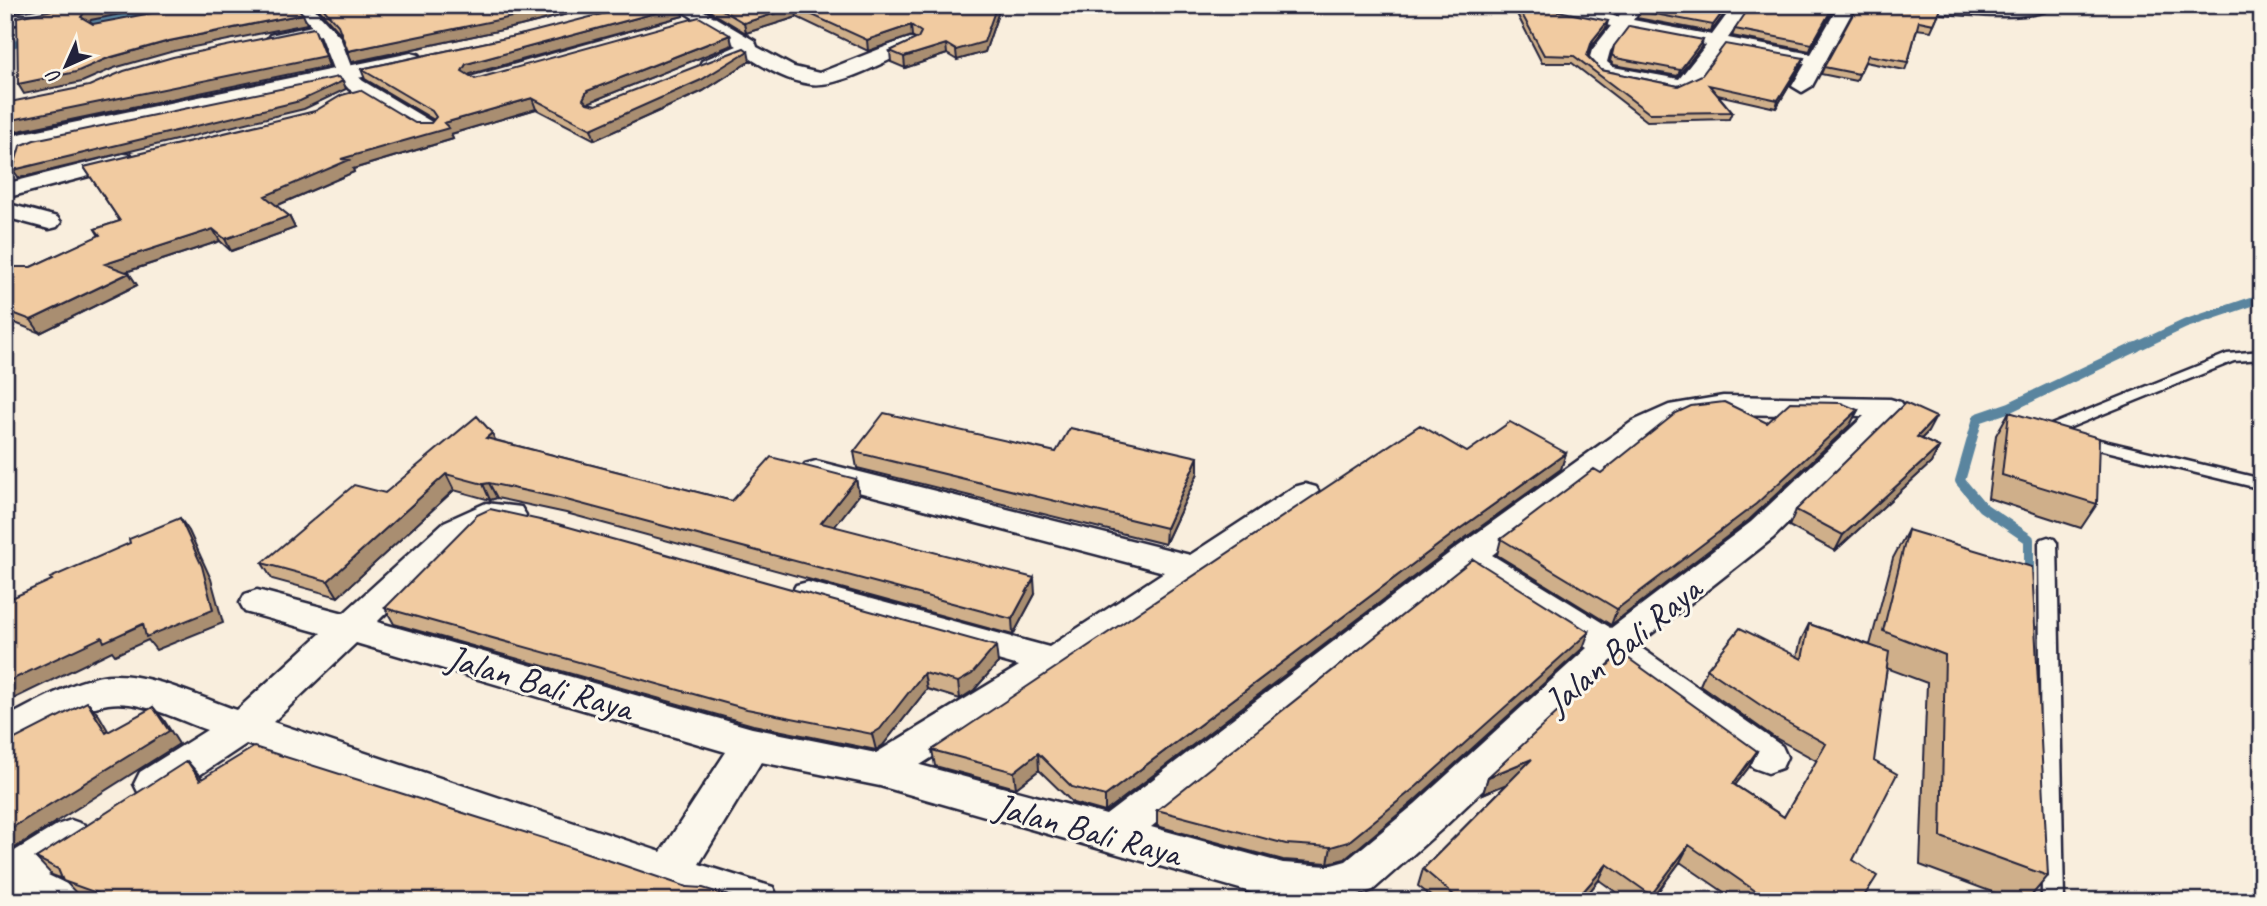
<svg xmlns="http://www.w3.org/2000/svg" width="2267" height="906" viewBox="0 0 2267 906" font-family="Caveat,sans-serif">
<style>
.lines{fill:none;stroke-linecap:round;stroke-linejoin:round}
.stream-far2{stroke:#5a859f;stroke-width:7}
.stream-far1{stroke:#5a859f;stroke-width:9}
.stream{stroke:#5a859f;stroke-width:10}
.lane-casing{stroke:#22223b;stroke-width:5}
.street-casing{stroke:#22223b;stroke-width:5}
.secondary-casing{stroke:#22223b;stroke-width:6}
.lane{fill:#fbf7ec;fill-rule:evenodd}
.street{fill:#fbf7ec;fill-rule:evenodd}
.secondary{fill:#fbf7ec;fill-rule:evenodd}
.wall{fill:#cfaf8a;stroke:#22223b;stroke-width:2}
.shaded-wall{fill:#a98e71;stroke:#22223b;stroke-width:2}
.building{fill:#f1cba1;stroke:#22223b;stroke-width:2}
.labels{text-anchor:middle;stroke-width:6;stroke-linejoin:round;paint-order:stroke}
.near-street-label{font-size:37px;fill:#22223b;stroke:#fbf7ec}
</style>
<rect width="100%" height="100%" fill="#f9eedd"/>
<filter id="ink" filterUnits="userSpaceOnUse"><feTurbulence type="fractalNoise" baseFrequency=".0143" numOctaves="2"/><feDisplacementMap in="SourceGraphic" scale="14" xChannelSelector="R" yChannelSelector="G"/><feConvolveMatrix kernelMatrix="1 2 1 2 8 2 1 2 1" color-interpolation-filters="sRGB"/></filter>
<g filter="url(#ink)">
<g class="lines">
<path class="stream-far2" d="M988,5L1025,9L1074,5
M80,26L160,11
M5,46L31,39"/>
<path class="stream-far1" d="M2132,349L2185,324L2262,298"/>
<path class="stream" d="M2029,579V539L1982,507L1960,481L1978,418L2010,407L2136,347"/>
<g class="lane-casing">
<path id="lane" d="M2262,351V359L2234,361L2051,435H2041L2038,432L2041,429L2227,354Z
M2079,435L2262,479V489L2074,443L2071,440L2074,437Z
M2048,537L2054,539L2057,543L2064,901H2042L2039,543L2042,539Z"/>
</g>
<g class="street-casing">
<path id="street" d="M63,5H100L92,10L5,26V16Z
M294,5H311L340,37L353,72L363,81L435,124L438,128L435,132H421L349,89L335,74L320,35L276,44L270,43L267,39L270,35L312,26Z
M673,5H694L755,41L757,47L794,67L819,73L905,39L911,38L920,43L917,47C889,59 840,88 810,84C786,81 766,68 746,56L709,71L700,65L702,61L737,46Z
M1538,5H1561L1618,17L1626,6L1633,5L1640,10L1633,20L1712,35L1734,5H1751L1728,38L1811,54L1839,5H1856L1812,86L1802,92L1792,86L1805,64L1721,48C1706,69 1702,85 1675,91L1600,75L1588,64L1592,50L1611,26L1552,14ZM1626,29L1706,45L1679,79L1613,67L1607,62L1610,51Z
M1906,5H2056C2036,25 1943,12 1914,10Z
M123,154L131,155L134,160L131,165L5,198V184Z
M5,203L57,217L61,222L57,227L49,229L5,217Z
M1723,396L1890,399L1900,402L1904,408L1773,538L1637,645L1782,746L1787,757L1782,768L1768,773L1754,768L1614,666L1443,828L1373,890L1341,901H1282L880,786L761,762L699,864L773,887L779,901H695L246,744L168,796L154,801L140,796L134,784L140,772L207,730C178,720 140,699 108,704C74,709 39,740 5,751V718C33,704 81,676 111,675C150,673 199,697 237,710L321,633L245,612L240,603L245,594L257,590L344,613L444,522L486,503L521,507L526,515L521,523C511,526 499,523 489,526C458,536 403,598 377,622L752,728L876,753L1019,666L796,603L791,594L796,585L808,582L1049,647L1164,572L805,478L801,471L805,464L816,461L1190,555L1294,487L1305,484L1316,487L1320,494L1316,501L1067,672L920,765L1106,815L1456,548L1633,421L1669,405ZM1723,414L1864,416L1751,522L1611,628L1492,555L1653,433L1685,419ZM1469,572L1587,648L1415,804L1346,861L1328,866L1283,863L1151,827ZM356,643L726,752L661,852L273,722Z
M71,820L85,825L91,838L85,851L48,875L73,887L79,901L5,899V857L57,825Z"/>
</g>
<g class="secondary-casing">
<path id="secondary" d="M411,53L419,55L423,60L419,65L38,146L5,161V140L19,134Z"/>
</g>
<use href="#lane" class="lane"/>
<use href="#street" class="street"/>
<use href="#secondary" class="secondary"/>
</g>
<path class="wall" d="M315,5H443L445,7L452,5H603L520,26L352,62L341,34Z
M700,5H1001L985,52L957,60L947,54L905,68L891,62L890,51L917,39L912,36L868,51L797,17L746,33Z
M1502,5H1546L1553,10L1606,28L1590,48L1588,56L1601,70L1678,86L1801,66L1776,108L1718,95L1732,112L1729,119L1647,121L1572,63H1542L1516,12Z
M1575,5H1623L1617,14Z
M1637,5H1731L1711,32L1637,18L1641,8Z
M1836,5L1810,51L1732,36L1735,29Z
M681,6L683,16L470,76L475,79L730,35L732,45L590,102L589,104L596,105L750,61L703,91L595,140L536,109L451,134L453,139L353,169L354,172L276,206L289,216L295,228L231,251L220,241L126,272L129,273L137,285L40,333L5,319V267H31L99,236L95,229L120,221L84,167L415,123H431L434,120L365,79L361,69L520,35Z
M1941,8L1931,31L1917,29L1908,62L1905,70L1865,62L1856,81L1821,74L1824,67Z
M1614,46L1701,47L1678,76L1614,65L1610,61Z
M1858,410L1850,425L1749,520L1611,625L1497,555L1501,539L1601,473L1767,423Z
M2009,412L2097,504L2081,528L1988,498L1996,435Z
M1928,432L1921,439L1939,447L1931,463L1835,551L1789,526L1796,510Z
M495,440L732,501L856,479L859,495L834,527L1035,594L1013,635L566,513L497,498L490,500L454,490L338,597L272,579L262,563L385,493Z
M854,452H1056L1198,457V473L1165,544L857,468Z
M1467,452L1566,453L1561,469L1454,546L1105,812L1073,803L1039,770L1016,788L935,766L932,750Z
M1908,530L2048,876L2027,901H2016L1920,865L1927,683L1887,668L1853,860L1861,901H1737L1680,862L1651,901H1628L1599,880L1582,901H1437L1418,886L1423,869L1508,783L1483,794L1488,777L1757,751L1749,767L1735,785L1784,817L1817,761L1772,736L1700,685L1707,669L1797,657L1801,640L1809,624L1870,645L1893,558Z
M385,608L998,663L974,690L960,699L927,689L883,745L876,750L753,725L394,624Z
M1583,648L1413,802L1345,859L1328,863L1283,860L1157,826V810Z
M202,778L687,887L745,901H91L80,897L63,879L52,875L36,858Z"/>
<path class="shaded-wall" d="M5,5H21L23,10L5,13Z
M111,5H153L151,8L91,20L86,28L81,17L86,10Z
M561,5H603L520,26L352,62L348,51Z
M997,5H1001L985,52L957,60L956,50Z
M1620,5H1623L1617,14L1619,7Z
M1728,5H1731L1711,32L1713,25Z
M1834,5H1836L1810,51L1812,44Z
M681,6L683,16L470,74L465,81L462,71L466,64Z
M795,7L797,17L746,33L744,23Z
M303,14L307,24L174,51L114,68L82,82L24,94L18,84L169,41Z
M1608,21L1606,28L1590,48L1592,41Z
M911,25L912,36L868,51L867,40Z
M314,28L329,66L18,131L5,137V123L12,120Z
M730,35L732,45L590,102L586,110L583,99L587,91Z
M1703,40L1701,47L1678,76L1680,70Z
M946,44L947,54L905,68L904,57Z
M748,51L750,61L703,91L595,140L591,129Z
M1804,58L1801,66L1776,108L1778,100Z
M343,81L346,89L304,109L19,178L13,170Z
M532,98L536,109L451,134L453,139L353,169L354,172L271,208L265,196L341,159L444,123Z
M289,216L295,228L231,251L225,239Z
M213,229L220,241L113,276L105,264Z
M129,273L137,285L40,333L31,320Z
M1858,410L1850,425L1749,520L1611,625L1617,609Z
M1936,417L1928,432L1908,452L1917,437Z
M492,433L499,448L486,438Z
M1939,447L1931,463L1835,551L1843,535Z
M1566,453L1561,469L1454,546L1105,812V796L1458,530Z
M1198,457V473L1165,544L1166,528Z
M446,474L454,490L338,597L328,581Z
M856,479L859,495L825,539L821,523Z
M489,483L497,498L490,500L483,484Z
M180,518L189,531L211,579L223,623L156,650L148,640L115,655L112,651L5,703V683Z
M1034,578L1035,594L1013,635L1012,619Z
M1589,632L1583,648L1413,802L1345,859L1328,863L1331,847Z
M996,646L998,663L974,690L960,699L958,682Z
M924,673L927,689L883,745L876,750L872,734Z
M87,702L99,715L117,746L106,733Z
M153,707L164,720L179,744L5,854V832Z
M1757,751L1749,767L1724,800L1733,784Z
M1038,753L1039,770L1016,788L1014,772Z
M1532,759L1526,776L1483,794L1488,777Z
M187,761L201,777L213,796L200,780Z
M1689,845L1680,862L1651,901H1648L1651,895Z
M1607,864L1599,880L1582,901H1575Z"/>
<path class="building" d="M79,5H111L86,10L81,17L93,24L162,11L167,5H295L303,14L169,41L108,58L76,72L18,84L17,17Z
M320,5H443L445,7L452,5H561L517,16L348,51L338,25Z
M637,5L681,6L466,64L462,71L475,79L699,17L730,35L587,91L583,99L587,103L596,105L744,48L748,51L701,80L591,129L532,98L444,123L449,128L341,159L349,160L265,196L289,216L225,239L213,229L105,264L129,273L31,320L5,310V267H31L100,235L95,229L120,221L84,167L315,111L342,95L360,90L415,123H431L436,117L432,111L361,69L520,35Z
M714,5H997L984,42L956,50L946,44L904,57L890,51L918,38L921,32L911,25L867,40L795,7L744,23Z
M1517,5H1546L1553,10L1608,21L1592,41L1587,56L1601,70L1678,86L1702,75L1725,44L1804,58L1778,100L1709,85L1732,112L1649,113L1574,56L1544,55Z
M1643,5H1728L1713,25L1639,11Z
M1751,5H1834L1812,44L1735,29Z
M1858,5H1916L1941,8L1934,24L1919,21L1908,62L1868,55L1859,74L1824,67Z
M1629,26L1703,40L1680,70L1616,58L1612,55L1614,46Z
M314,28L325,56L12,120L5,123V103L89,86L124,71L173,57Z
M338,77L343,81L300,101L13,170L20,146L34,140Z
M1724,402L1767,423L1790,402L1841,403L1858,410L1756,504L1617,609L1501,539L1594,469L1601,473L1676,413L1691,406Z
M1905,403L1936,417L1917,437L1939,447L1843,535L1796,510Z
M2009,412L2099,438L2097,504L2002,475Z
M884,413L1056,452L1070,428L1198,457L1166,528L854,452Z
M477,416L492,433L486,438L732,501L771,457L856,479L821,523L1034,578L1012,619L559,498L489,483L483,484L446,474L328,581L262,563L354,485L385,493Z
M1510,422L1566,453L1458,530L1105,796L1072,787L1038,753L1014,772L932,750L1420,425L1467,452Z
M490,509L558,524L996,646L972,674L958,682L924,673L880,729L872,734L747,709L385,608L477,515Z
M180,518L202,566L213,610L146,637L143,624L104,642L102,637L5,683V643L9,642L5,635V601L52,580L50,578L130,543L129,539Z
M1908,530L2032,567L2048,876L1941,837L1945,655L1883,631Z
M1473,559L1589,632L1417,786L1348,842L1331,847L1286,844L1157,810Z
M1809,624L1889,652L1874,761L1897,774L1853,860L1877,876L1861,901H1770L1689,845L1651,895L1607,864L1575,901H1461L1423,869L1532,759L1488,777L1621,653L1757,751L1733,784L1784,817L1826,744L1781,719L1707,669L1740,628L1802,659Z
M87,702L106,733L153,707L169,731L5,832V744Z
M254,747L543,838L687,887L703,888L745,901H119L63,881L58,869L36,858L187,761L200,780Z"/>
</g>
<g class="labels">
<g class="near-street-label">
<text transform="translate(1622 645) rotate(-40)" y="13">Jalan Bali Raya</text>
<text transform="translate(540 682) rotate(16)" y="13">Jalan Bali Raya</text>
<text transform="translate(1088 829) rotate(15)" y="13">Jalan Bali Raya</text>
</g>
</g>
<rect width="2267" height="906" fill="none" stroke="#fbf7ec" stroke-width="28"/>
<rect x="14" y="14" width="2239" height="878" fill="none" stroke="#22223b" stroke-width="2.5" filter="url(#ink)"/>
<g transform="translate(66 66) rotate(225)" stroke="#fbf7ec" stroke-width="5" paint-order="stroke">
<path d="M0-5L12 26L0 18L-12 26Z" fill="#22223b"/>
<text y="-10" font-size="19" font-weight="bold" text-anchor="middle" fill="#22223b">U</text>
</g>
</svg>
